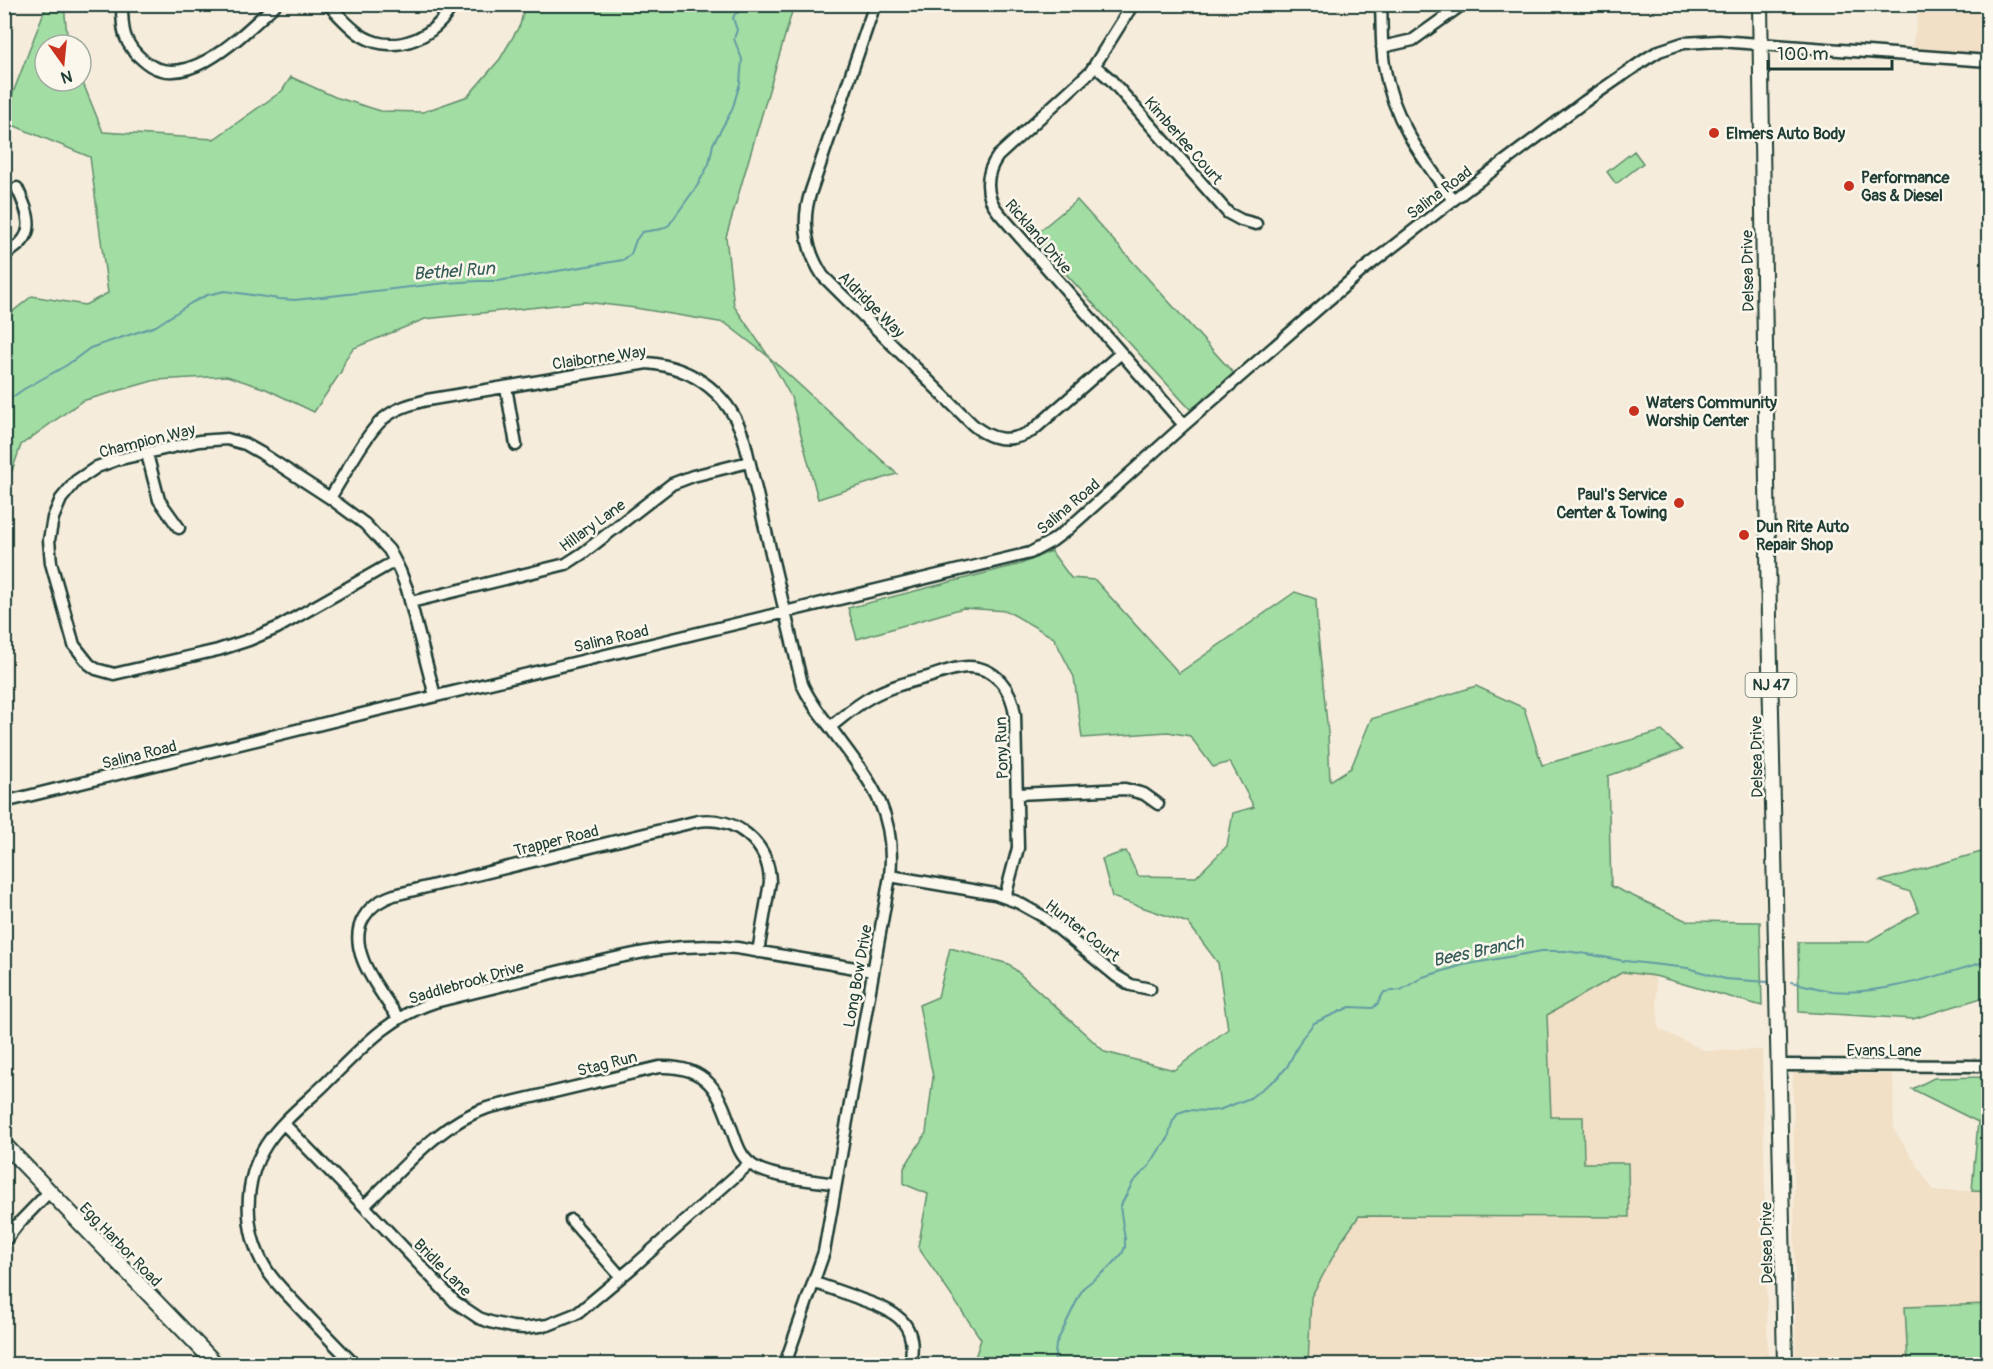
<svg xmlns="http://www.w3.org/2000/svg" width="1993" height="1369" viewBox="0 0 1993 1369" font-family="Pangolin,sans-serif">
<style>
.built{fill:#f1dfc6}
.green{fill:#a2dda3;stroke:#608d6c;stroke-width:1.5}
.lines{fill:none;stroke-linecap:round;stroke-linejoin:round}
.stream{stroke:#629ba4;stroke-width:2}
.minor-casing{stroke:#1f3d34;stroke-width:15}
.major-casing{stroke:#1f3d34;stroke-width:18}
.minor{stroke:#fbf7ec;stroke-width:10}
.major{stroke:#fbf7ec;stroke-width:14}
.poi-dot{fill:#c8321e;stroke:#fbf7ec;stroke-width:2}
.labels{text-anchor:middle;stroke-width:5;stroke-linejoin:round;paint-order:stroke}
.shield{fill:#fbf7ec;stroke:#61756b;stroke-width:1.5}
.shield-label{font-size:15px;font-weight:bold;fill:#1f3d34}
.poi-label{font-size:16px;font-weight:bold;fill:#1f3d34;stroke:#fbf7ec;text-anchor:start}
.street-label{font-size:16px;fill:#1f3d34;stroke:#fbf7ec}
.water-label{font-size:18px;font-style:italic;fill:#355c59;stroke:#fbf7ec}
</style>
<rect width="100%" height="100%" fill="#f6ecdb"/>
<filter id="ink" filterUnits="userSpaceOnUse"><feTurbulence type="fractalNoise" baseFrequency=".0167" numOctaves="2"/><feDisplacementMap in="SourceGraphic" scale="12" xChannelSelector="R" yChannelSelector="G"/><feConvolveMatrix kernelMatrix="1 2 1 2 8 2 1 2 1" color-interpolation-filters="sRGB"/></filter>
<g filter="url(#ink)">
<path class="built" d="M1920,5H1988V55L1912,48Z
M1623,972L1655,976L1659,1029L1706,1051L1762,1050L1768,1364H1308L1310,1297L1341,1242L1359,1216L1629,1217L1584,1163L1551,1117L1547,1015Z
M1793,1073L1893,1074L1894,1130L1934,1191H1988V1304L1905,1307L1908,1364H1796Z"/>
<path class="green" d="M44,5H64L68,45H45V81H81V78L103,132L214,139L282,91L291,77L335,97L381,111L423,112L468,96L500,59L520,25L525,5H794L726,237L734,306L769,357L897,474L818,499L791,397L769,357L725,323L635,308L585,302L425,319L354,348L346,358L341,372L314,412L266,389L227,376L156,380L82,401L21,445L5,491L4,339L6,317L32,296L85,305L108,293L90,157L5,122V114L45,9Z
M1634,151L1643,163L1616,184L1607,172Z
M1077,200L1235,375L1198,405L1190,409L1032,237Z
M1051,551L1071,578L1095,580L1179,673L1295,592L1316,599L1317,625L1328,733L1330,781L1351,768L1371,719L1476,686L1524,708L1542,765L1662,731L1682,750L1608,776L1611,886L1687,921L1760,922L1762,1006L1655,976L1623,972L1547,1015L1551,1117H1583L1584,1163H1628L1629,1217L1359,1216L1341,1242L1311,1297L1308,1364H973L981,1339L918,1247L928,1194L904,1184V1168L926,1133L933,1077L919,1005L938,997L950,948L1009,964L1105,1052L1174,1070L1228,1029L1218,963L1188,923L1112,897L1102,859L1126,851L1138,876L1196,877L1227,846L1233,813L1254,807L1230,762L1213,767L1190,736L1168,732L1082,738L1074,677L1054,638L1007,611L963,608L857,639L848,608L1021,564Z
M1988,850V996L1913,1019L1799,1012L1798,942H1867L1919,912L1910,892L1880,881Z
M1988,1077V1191L1972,1190L1978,1122L1912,1089L1934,1078Z
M1988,1304V1364H1908L1905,1307Z"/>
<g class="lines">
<path class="stream" d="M4,403L24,389L67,365L90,348L156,326L191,303L207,295L225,291L279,299L295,300L446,283L478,281H498L623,260L631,254L636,240L642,232L662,229L669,225L697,186L709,164L713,144L732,110L740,83L742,59L734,39L737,30L733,18L735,14L744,9L746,4
M1791,982C1805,985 1819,989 1833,991C1880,996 1943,974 1988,961
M1054,1364L1056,1344L1083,1288L1111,1266L1122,1254L1125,1247V1239L1120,1207L1133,1182L1149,1166L1159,1150L1168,1139L1172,1123L1178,1113L1187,1110L1208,1111L1219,1110L1250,1098L1276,1079L1287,1067L1302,1038L1314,1023L1350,1007L1373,1008L1378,1003L1384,992L1401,990L1423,977L1463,965L1542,951H1565L1587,954L1625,961L1688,968L1725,979L1768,982"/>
<g class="minor-casing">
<path id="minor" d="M122,4C122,30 123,44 144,61C186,96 246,31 276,4
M328,4C339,15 350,29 364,37C395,55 438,37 452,4
M875,4L811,191C801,221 806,250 823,276L972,424C991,441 1010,443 1032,431L1121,353
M1133,4L1091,71L998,156C985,173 984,196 999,213L1184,425
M1381,4C1382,25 1381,45 1384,65C1392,118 1422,158 1453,200
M1382,47L1413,40L1463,4
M1095,66L1110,79L1228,213L1241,220L1256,224
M4,254C39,238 30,216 17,188
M506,387L516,445
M147,454L159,500L179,528
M330,498C344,476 365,435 383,419C396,408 411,404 427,400L647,363C695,367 732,396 745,443L802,684C809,700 819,713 830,727C867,778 897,808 890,876L824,1252L785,1364
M395,561L277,628L249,640L218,650L114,674L96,669L89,664L74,645L51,563L49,540L53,518L61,499L76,481L97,467L116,460L199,441L227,439L245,444L261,453L330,498L365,524L389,550L395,561L400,571L407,589L435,696
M411,602L566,564L583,553L672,484L693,476L749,462
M830,727C843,717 856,705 871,697C888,687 909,682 928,677C941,673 955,667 968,667C996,667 1012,690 1015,715L1018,848L1005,897
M1018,794L1125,789L1144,794L1158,804
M4,802L374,711L1030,553L1052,541L1068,529L1184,425L1364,269L1453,200L1584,102L1646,59L1659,51L1683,43L1719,41L1988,61
M890,876L995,894L1017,902L1044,917L1116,976L1131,985L1150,989
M398,1018C381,991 344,949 364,917C371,905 382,899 394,895L698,821C736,816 769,843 770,882L758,952
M1779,1065L1988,1066
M284,1124L364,1206L455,1302L479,1318L490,1322L512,1327L524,1328L548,1325L578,1313L633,1267L750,1163
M364,1206C401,1171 438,1124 487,1108L659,1067C710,1065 719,1093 733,1133C737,1145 741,1157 752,1165C769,1178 814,1180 836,1184
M571,1220L621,1277
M4,1242L18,1224L49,1192
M815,1283C830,1288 845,1293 860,1299C894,1311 919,1321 910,1364
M354,1364C335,1345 316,1325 297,1305C286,1293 273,1281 265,1267C243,1230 243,1181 266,1145C281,1122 304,1104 323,1086C358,1052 387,1017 435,1002C480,991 524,980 569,969C628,955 675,941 737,948L873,971
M1765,1364H1785"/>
</g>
<g class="major-casing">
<path id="major" d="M1760,4L1769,619L1785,1364
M4,1144L216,1364"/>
</g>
<use href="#minor" class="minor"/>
<use href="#major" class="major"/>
</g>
</g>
<g class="poi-dot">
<circle cx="1714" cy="133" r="6"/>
<circle cx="1849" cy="186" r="6"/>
<circle cx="1634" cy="411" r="6"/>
<circle cx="1679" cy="503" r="6"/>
<circle cx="1744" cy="535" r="6"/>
</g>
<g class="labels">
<rect class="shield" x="1745.5" y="673" width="51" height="24" rx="4.5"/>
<g class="shield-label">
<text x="1771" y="690">NJ 47</text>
</g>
<g class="poi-label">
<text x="1726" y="139">Elmers Auto Body</text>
<text x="1861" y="183">Performance<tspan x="1861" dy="18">Gas &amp; Diesel</tspan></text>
<text x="1646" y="408">Waters Community<tspan x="1646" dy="18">Worship Center</tspan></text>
<text x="1667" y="500" text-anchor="end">Paul's Service<tspan x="1667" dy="18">Center &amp; Towing</tspan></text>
<text x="1756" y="532">Dun Rite Auto<tspan x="1756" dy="18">Repair Shop</tspan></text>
</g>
<g class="street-label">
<text transform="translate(1184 140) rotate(49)" y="6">Kimberlee Court</text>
<text transform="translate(1439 192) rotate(-37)" y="6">Salina Road</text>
<text transform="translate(1039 236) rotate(49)" y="6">Rickland Drive</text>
<text transform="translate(1747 271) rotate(-91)" y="6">Delsea Drive</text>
<text transform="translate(872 304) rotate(45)" y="6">Aldridge Way</text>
<text transform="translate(599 357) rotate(-8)" y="6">Claiborne Way</text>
<text transform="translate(147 440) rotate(-14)" y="6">Champion Way</text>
<text transform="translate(1068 506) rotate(-40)" y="6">Salina Road</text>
<text transform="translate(592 525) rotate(-36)" y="6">Hillary Lane</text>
<text transform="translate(611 638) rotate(-13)" y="6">Salina Road</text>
<text transform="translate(1001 748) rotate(-92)" y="6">Pony Run</text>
<text transform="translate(139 754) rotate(-14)" y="6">Salina Road</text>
<text transform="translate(1756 757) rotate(-91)" y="6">Delsea Drive</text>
<text transform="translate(556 840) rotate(-14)" y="6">Trapper Road</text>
<text transform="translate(1083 930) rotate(38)" y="6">Hunter Court</text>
<text transform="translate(857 976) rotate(-80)" y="6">Long Bow Drive</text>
<text transform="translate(466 982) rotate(-16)" y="6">Saddlebrook Drive</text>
<text x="1884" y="1056">Evans Lane</text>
<text transform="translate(607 1063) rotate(-14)" y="6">Stag Run</text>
<text transform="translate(1766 1243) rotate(-91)" y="6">Delsea Drive</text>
<text transform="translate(121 1244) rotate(46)" y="6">Egg Harbor Road</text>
<text transform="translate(443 1267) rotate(45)" y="6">Bridle Lane</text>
</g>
<g class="water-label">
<text transform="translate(454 271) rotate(-4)" y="6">Bethel Run</text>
<text transform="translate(1478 951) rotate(-12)" y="6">Bees Branch</text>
</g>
</g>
<rect width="1993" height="1369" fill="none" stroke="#fbf7ec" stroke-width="24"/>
<rect x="12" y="12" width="1969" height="1345" fill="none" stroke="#1f3d34" stroke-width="2" filter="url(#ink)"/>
<g transform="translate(63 63) rotate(165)"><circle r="28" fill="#fbf7ec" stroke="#a3ada2" stroke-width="1.5"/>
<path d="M0-4.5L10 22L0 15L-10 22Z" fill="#c8321e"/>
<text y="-9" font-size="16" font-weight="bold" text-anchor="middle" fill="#1f3d34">N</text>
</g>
<path d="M1768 60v9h124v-9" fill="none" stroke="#1f3d34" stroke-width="3"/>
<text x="1777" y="60" font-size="18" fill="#1f3d34" stroke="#fbf7ec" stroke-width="4.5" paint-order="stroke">100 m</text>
</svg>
